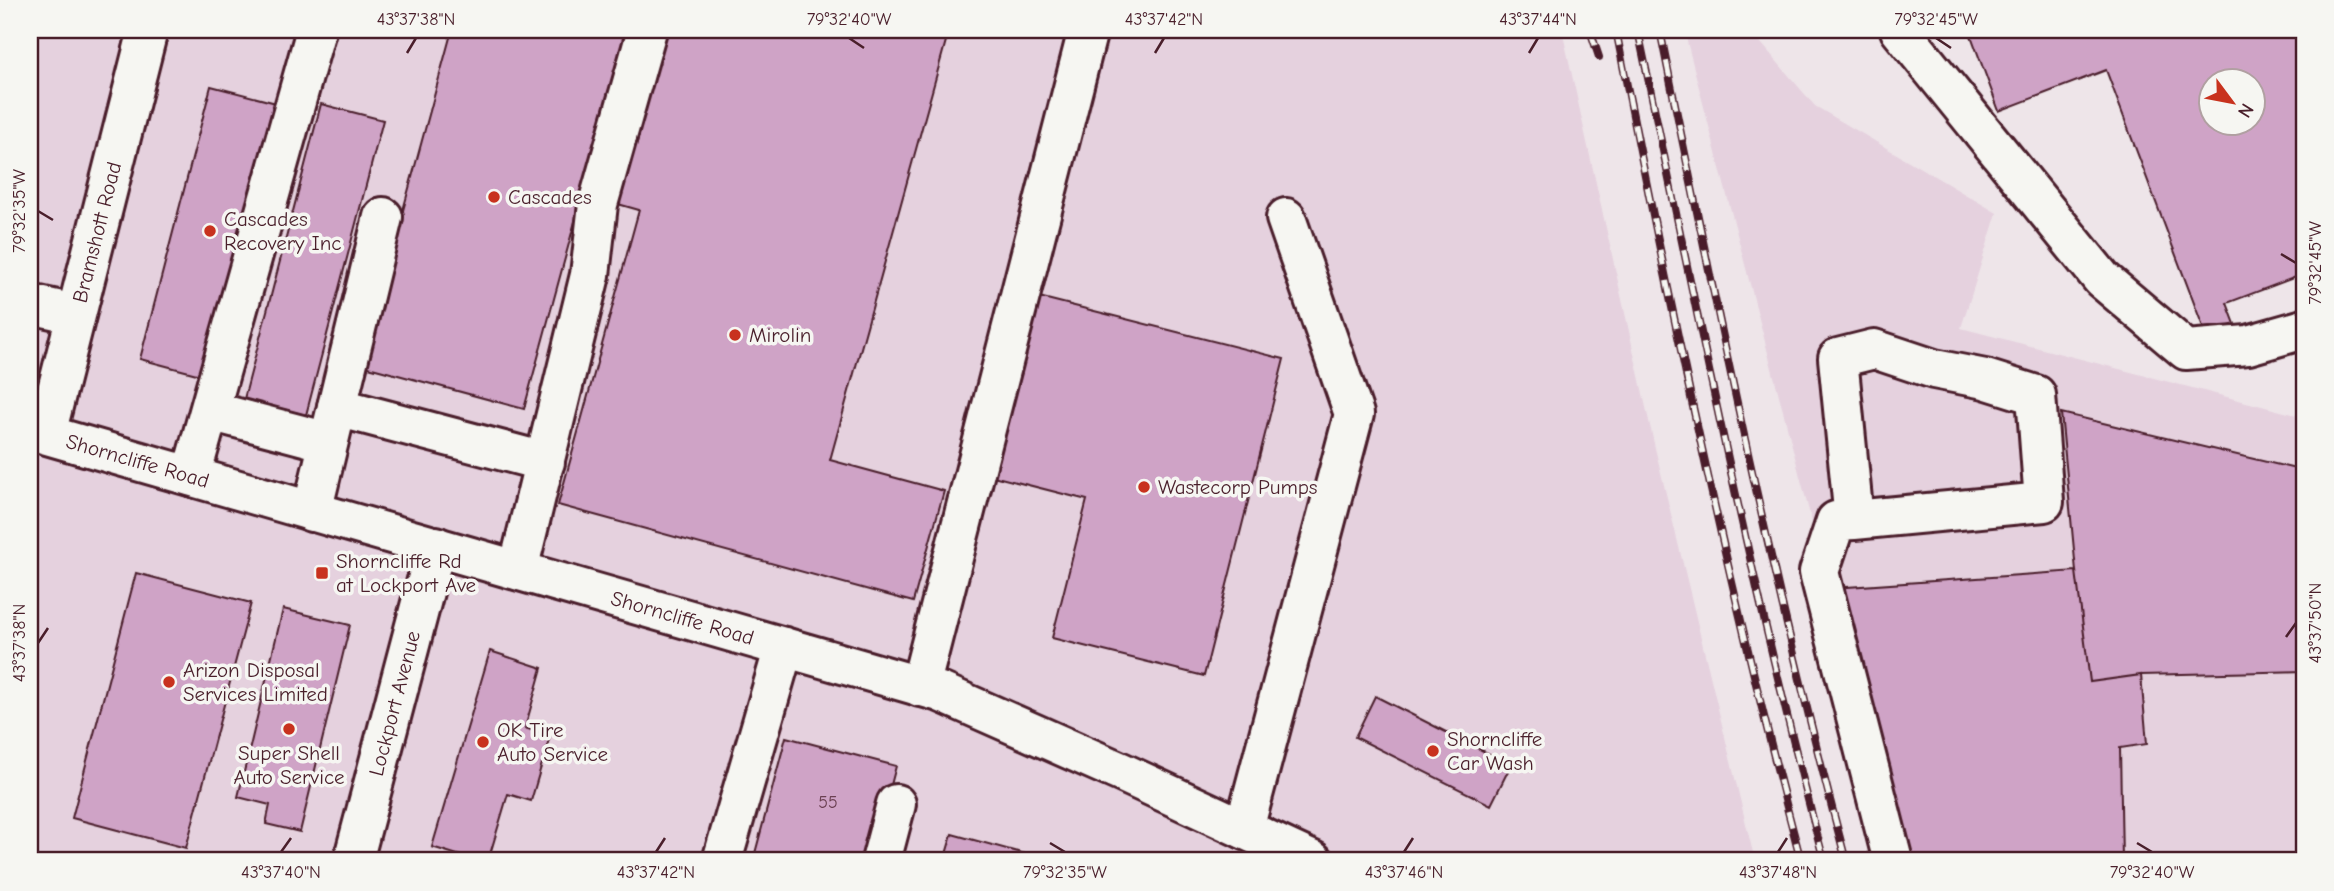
<svg xmlns="http://www.w3.org/2000/svg" width="2334" height="891" viewBox="0 0 2334 891" font-family="'Comic Neue',sans-serif">
<style>
.built{fill:#e5d1de}
.building{fill:#cfa3c6;stroke:#4a1f2b;stroke-width:2;fill-rule:evenodd}
.lines{fill:none;stroke-linecap:round;stroke-linejoin:round}
.minor-casing{stroke:#4a1f2b;stroke-width:44}
.minor{stroke:#f6f6f2;stroke-width:38}
.rail-casing{stroke:#4a1f2b;stroke-width:8}
.rail{stroke:#f6f6f2;stroke-width:5;stroke-dasharray:16;stroke-linecap:butt}
.ticks{fill:none;stroke:#4a1f2b;stroke-width:2.5}
.poi-dot{fill:#c8321e;stroke:#f6f6f2;stroke-width:2.5}
.labels{text-anchor:middle;stroke-width:7;stroke-linejoin:round;paint-order:stroke}
.number-label{font-size:18px;fill:#6b4052}
.poi-label{font-size:21px;fill:#4a1f2b;stroke:#f6f6f2;text-anchor:start}
.street-label{font-size:21px;fill:#4a1f2b;stroke:#f6f6f2}
.neatline{fill:none;stroke:#4a1f2b;stroke-width:2.5}
.ticks-label{font-size:18px;text-anchor:middle;fill:#4a1f2b}
</style>
<rect width="100%" height="100%" fill="#eee5e9"/>
<filter id="ink" filterUnits="userSpaceOnUse"><feTurbulence type="fractalNoise" baseFrequency=".0143" numOctaves="2"/><feDisplacementMap in="SourceGraphic" scale="14" xChannelSelector="R" yChannelSelector="G"/><feConvolveMatrix kernelMatrix="1 2 1 2 8 2 1 2 1" color-interpolation-filters="sRGB"/></filter>
<g filter="url(#ink)">
<path class="built" d="M30,30H1562L1655,448L1755,861H30Z
M1684,30H1750L1815,106L1997,213L1961,328L2304,417V861H1900Z"/>
<path class="building" d="M452,30H627L524,409L361,365Z
M658,30H949L830,460L944,491L913,602L558,505L639,210L611,202Z
M1969,30H2304V274L2227,303L2235,324L2206,335L2106,70L1999,111ZM2212,80H2254V122H2212Z
M211,86L280,104L208,377L140,359Z
M321,104L383,120L306,415L244,399Z
M1031,295L1284,359L1204,676L1052,638L1087,500L985,474Z
M2061,413L2304,471V671L2141,675L2090,682L2076,571Z
M2076,571L2090,682L2141,675L2147,744L2120,748L2122,861H1909L1833,588Z
M136,573L251,603L186,848L72,818Z
M283,609L350,625L300,832L266,824L270,805L238,797Z
M490,651L542,668L525,728L550,736L531,801L508,794L488,861H477L432,847Z
M1375,696L1511,765L1491,805L1355,737Z
M786,737L896,766L871,861H753Z
M952,834L1029,855L1028,861H944Z"/>
<g class="lines">
<g class="minor-casing">
<g id="minor">
<path d="M1900,30L2102,279L2186,350L2248,345L2304,329"/>
<path d="M30,304L75,314"/>
<path d="M337,407L383,217"/>
<path d="M210,411L328,442"/>
<path id="s1" d="M30,430L940,692L1121,772L1313,861"/>
<path id="s2" d="M46,434L148,30"/>
<path d="M191,476L316,30"/>
<path d="M312,512L337,407L545,462"/>
<path d="M1854,520L1838,358L1874,349L1934,369L1985,379L2036,395L2044,502L1854,520L1836,521L1819,572L1893,861"/>
<path d="M518,570L590,275L598,204L647,30"/>
<path d="M920,687L1088,30"/>
<path d="M1244,829L1354,414L1286,218"/>
<path id="s3" d="M353,861L436,546"/>
<path d="M722,861L784,647"/>
<path d="M881,861L896,804"/>
</g>
</g>
<use href="#minor" class="minor"/>
<g class="rail-casing">
<path id="rail" d="M1590,30L1599,57
M1616,30C1671,309 1728,587 1801,861
M1638,30C1696,308 1751,586 1824,861
M1660,30C1716,308 1773,587 1846,861"/>
</g>
<use href="#rail" class="rail"/>
</g>
</g>
<path class="ticks" d="M849,38L864,48M1936,38L1951,48M407,53L416,38M1155,53L1164,38M1529,53L1538,38M38,211L53,220M2281,254L2296,263M2286,637L2296,623M38,643L48,628M1050,843L1065,852M2137,843L2152,852M281,852L291,838M656,852L665,838M1404,852L1413,838M1778,852L1787,838"/>
<g class="poi-dot">
<circle cx="494" cy="197" r="7"/>
<circle cx="210" cy="231" r="7"/>
<circle cx="735" cy="335" r="7"/>
<circle cx="1144" cy="487" r="7"/>
<rect x="315" y="566" width="14" height="14" rx="3.5"/>
<circle cx="169" cy="682" r="7"/>
<circle cx="289" cy="729" r="7"/>
<circle cx="483" cy="742" r="7"/>
<circle cx="1433" cy="751" r="7"/>
</g>
<g class="labels">
<g class="number-label">
<text x="828" y="808">55</text>
</g>
<g class="poi-label">
<text x="508" y="204">Cascades</text>
<text x="224" y="226">Cascades<tspan x="224" dy="24">Recovery Inc</tspan></text>
<text x="749" y="342">Mirolin</text>
<text x="1158" y="494">Wastecorp Pumps</text>
<text x="336" y="568">Shorncliffe Rd<tspan x="336" dy="24">at Lockport Ave</tspan></text>
<text x="183" y="677">Arizon Disposal<tspan x="183" dy="24">Services Limited</tspan></text>
<text x="497" y="737">OK Tire<tspan x="497" dy="24">Auto Service</tspan></text>
<text x="1447" y="746">Shorncliffe<tspan x="1447" dy="24">Car Wash</tspan></text>
<text x="289" y="760" text-anchor="middle">Super Shell<tspan x="289" dy="24">Auto Service</tspan></text>
</g>
<g class="street-label">
<text dy="7" stroke="none"><textPath href="#s2" startOffset="208">Bramshott Road</textPath></text>
<text dy="7" stroke="none"><textPath href="#s1" startOffset="112">Shorncliffe Road</textPath></text>
<text dy="7" stroke="none"><textPath href="#s1" startOffset="679">Shorncliffe Road</textPath></text>
<text dy="7" stroke="none"><textPath href="#s3" startOffset="163">Lockport Avenue</textPath></text>
</g>
</g>
<rect width="2334" height="891" fill="none" stroke="#f6f6f2" stroke-width="77"/>
<g transform="translate(2232 102) rotate(122)"><circle r="33" fill="#f6f6f2" stroke="#b1a0a2" stroke-width="2"/>
<path d="M0-5L12 26L0 18L-12 26Z" fill="#c8321e"/>
<text y="-10" font-size="19" font-weight="bold" text-anchor="middle" fill="#4a1f2b">N</text>
</g>
<rect x="38" y="38" width="2258" height="814" class="neatline"/>
<g class="ticks-label">
<text x="416" y="25">43°37'38"N</text>
<text x="849" y="25">79°32'40"W</text>
<text x="1164" y="25">43°37'42"N</text>
<text x="1538" y="25">43°37'44"N</text>
<text x="1936" y="25">79°32'45"W</text>
<text transform="translate(19 211) rotate(-90)" y="6">79°32'35"W</text>
<text transform="translate(2315 263) rotate(-90)" y="6">79°32'45"W</text>
<text transform="translate(2315 623) rotate(-90)" y="6">43°37'50"N</text>
<text transform="translate(19 643) rotate(-90)" y="6">43°37'38"N</text>
<text x="281" y="878">43°37'40"N</text>
<text x="656" y="878">43°37'42"N</text>
<text x="1065" y="878">79°32'35"W</text>
<text x="1404" y="878">43°37'46"N</text>
<text x="1778" y="878">43°37'48"N</text>
<text x="2152" y="878">79°32'40"W</text>
</g>
</svg>
